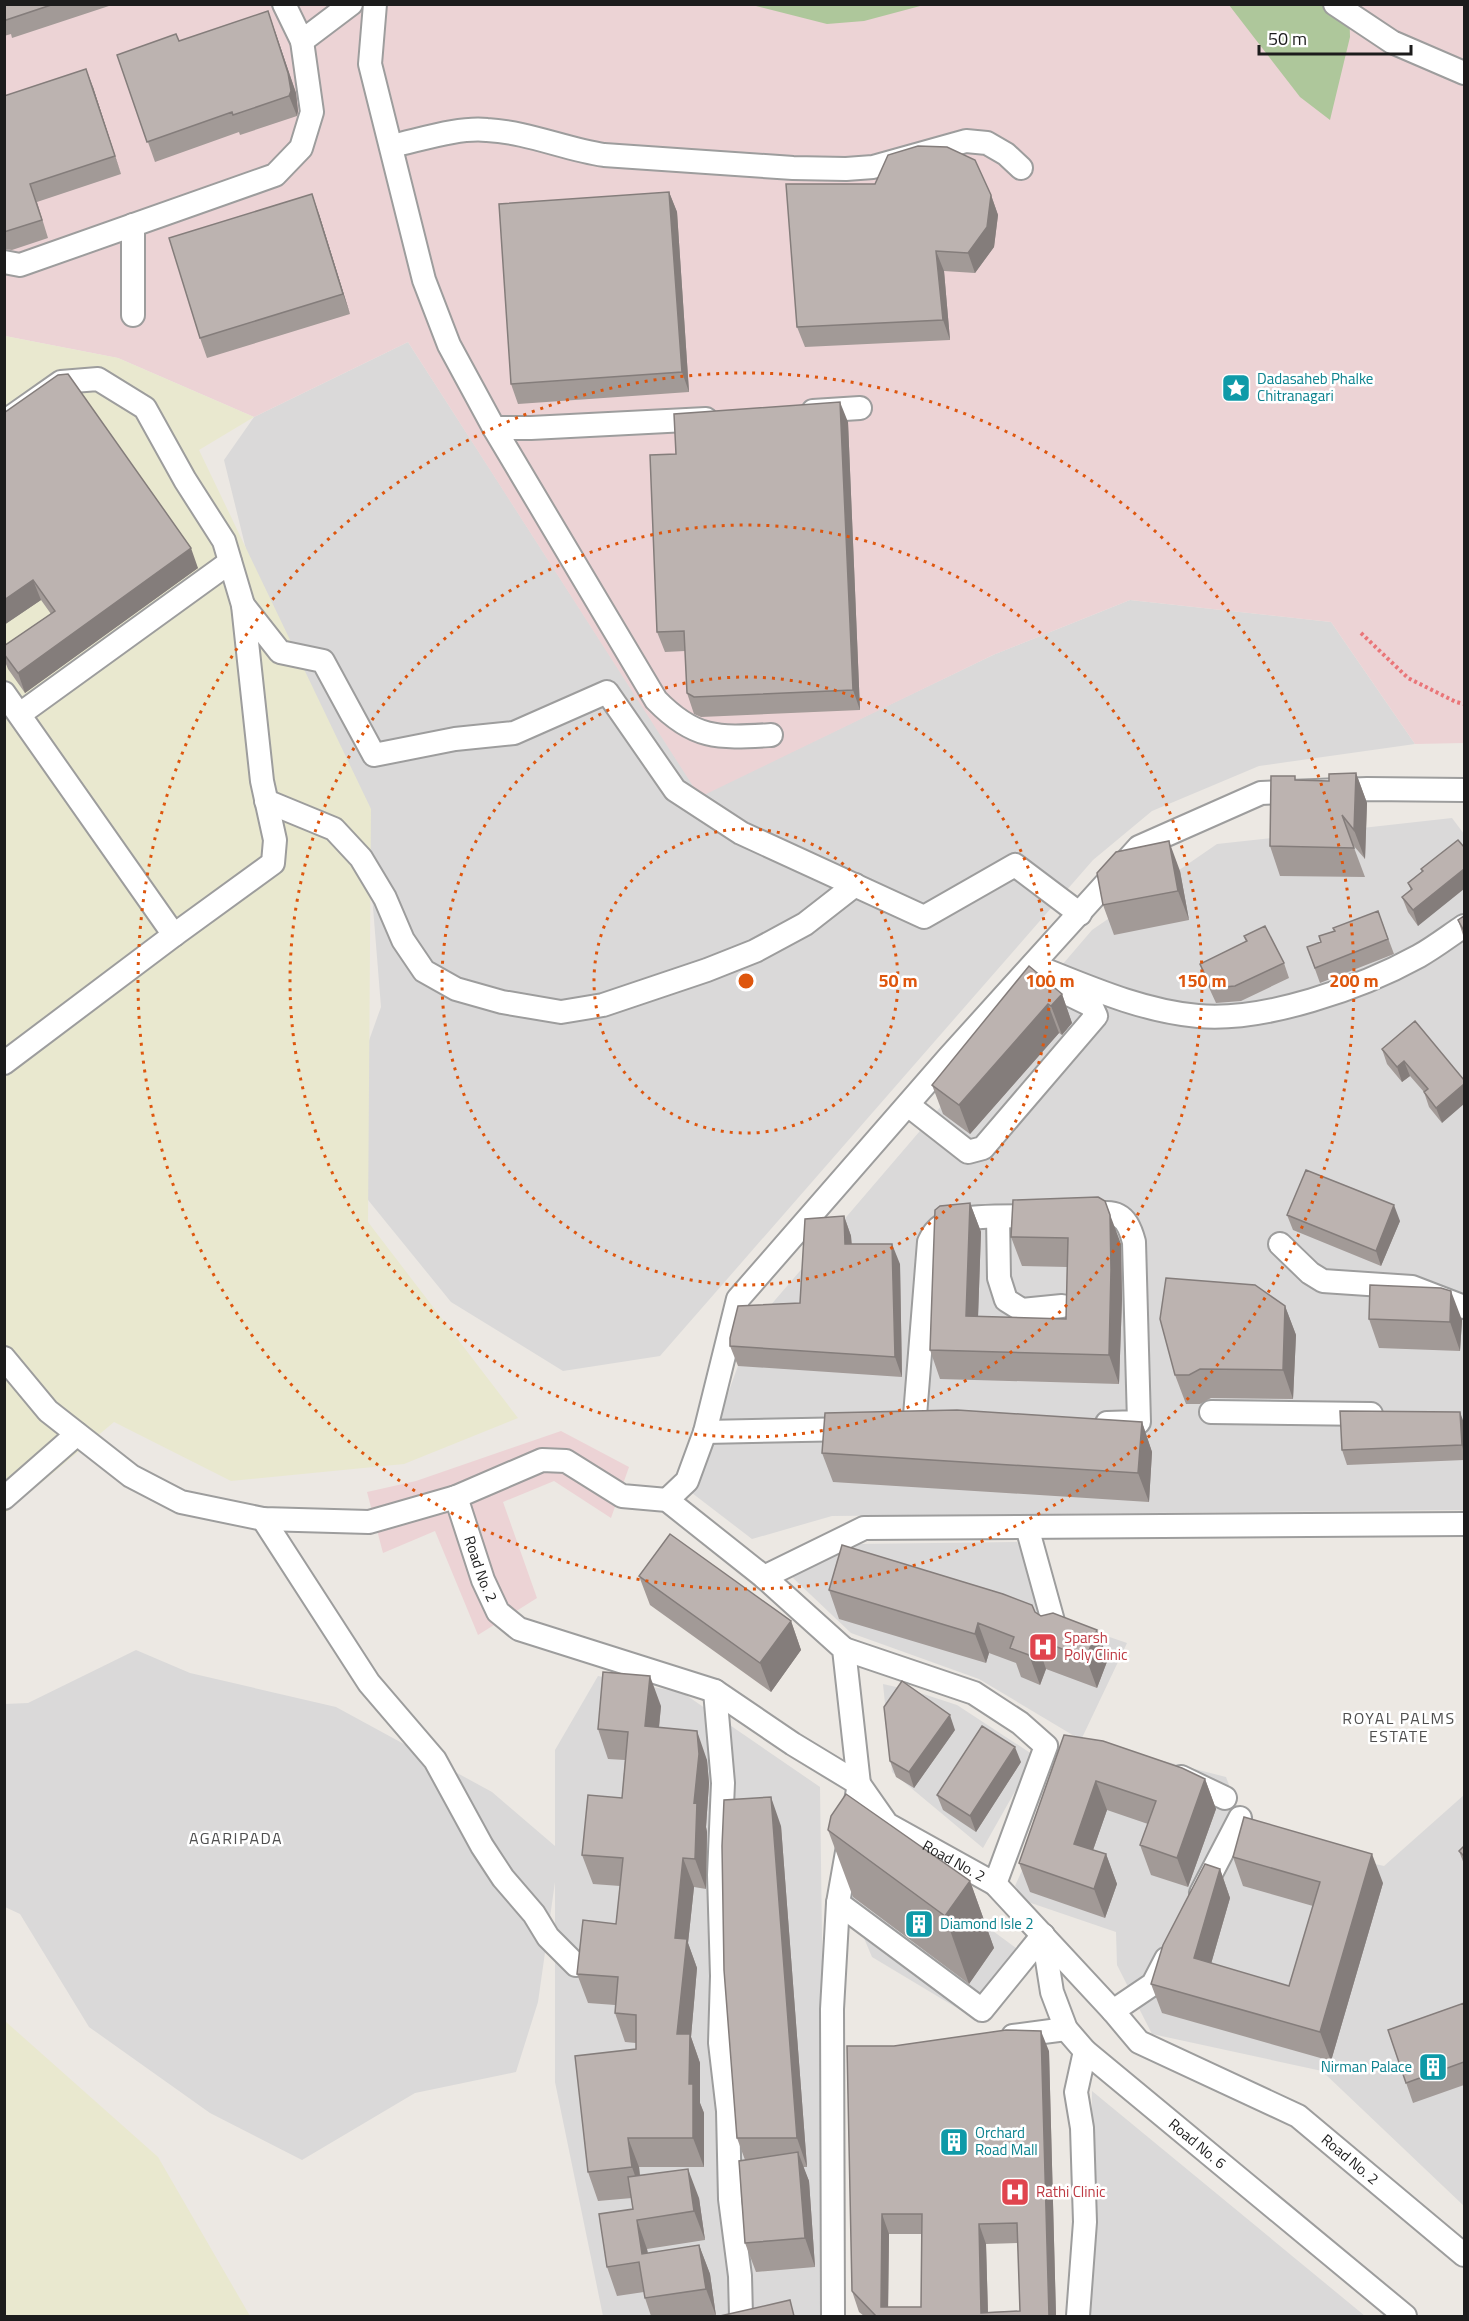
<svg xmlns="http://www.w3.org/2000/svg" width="1469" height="2321" viewBox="0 0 1469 2321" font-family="'Titillium Web',sans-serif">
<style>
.residential{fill:#dad9d9}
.commercial{fill:#ecd3d5}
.farmland{fill:#e9e8cf}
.forest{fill:#aec79b}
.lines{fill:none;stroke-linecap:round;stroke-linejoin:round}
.minor-casing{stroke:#9d9d9d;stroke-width:26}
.path{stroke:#ea7578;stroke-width:4;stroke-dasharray:3 3;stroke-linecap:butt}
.minor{stroke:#fff;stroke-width:22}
.wall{fill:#a29a97;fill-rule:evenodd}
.shaded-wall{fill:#847d7b}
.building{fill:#bcb3b0;stroke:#847d7b;stroke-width:1.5;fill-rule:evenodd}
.ring{fill:none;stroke:#de560d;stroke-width:3;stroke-dasharray:3 6}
.labels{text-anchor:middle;stroke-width:5;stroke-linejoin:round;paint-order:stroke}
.culture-label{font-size:15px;fill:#0d838f;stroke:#fff;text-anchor:start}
.street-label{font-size:15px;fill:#1c1c1c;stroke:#fff}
.health-label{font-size:15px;fill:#be3a42;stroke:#fff;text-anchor:start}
.neighbourhood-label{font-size:16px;letter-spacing:1.5px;fill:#4f4f4f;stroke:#fff}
.centre{fill:#de560d;stroke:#fff;stroke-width:3}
.ring-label{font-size:18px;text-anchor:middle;font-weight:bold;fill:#de560d;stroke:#fff;stroke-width:5;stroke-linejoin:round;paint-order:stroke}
</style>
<rect width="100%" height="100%" fill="#ece8e3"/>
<path class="residential" d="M408,342L700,796L993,655L1130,600L1331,622L1415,744L1259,766L1152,811L1093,860L660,1356L563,1371L451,1302L329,1152L381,1007L368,845L303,781L224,460L254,417Z
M1452,818L1464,834V1510L832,1516L752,1539L692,1493L752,1327L1092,930L1217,844Z
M1017,1542L1057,1619L1127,1643L1081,1740L1226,1777L1248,1835L1384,1866L1464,1795V2206L1322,2071L1152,2034L1117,1965L1116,1932L1028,1902L1015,1886L1081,1740L979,1679L851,1633L792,1577L854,1544Z
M136,1650L190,1673L336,1707L492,1792L555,1846V1750L598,1676L683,1693L820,1787L827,2316H603L555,2082V1882L538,2002L516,2072L415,2093L302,2160L210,2113L89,2027L20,1914L5,1907V1704L28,1703Z
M883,1684L914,1691L957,1705L1035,1756L983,1848L892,1772Z
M868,1839L1024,1954L962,2011L872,1957L844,1891Z
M1092,2091L1365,2316H1091Z"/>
<path class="commercial" d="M5,5H1464V743L1415,744L1331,622L1130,600L993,655L700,797L408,342L254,417L118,358L5,336Z
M561,1431L629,1467L611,1518L554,1481L503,1502L537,1598L478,1635L435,1531L383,1553L367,1492L416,1481Z"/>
<path class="farmland" d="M5,336L118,358L254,417L199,450L371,809L368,1222L518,1418L404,1464L231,1481L114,1422L5,1513Z
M5,2021L158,2157L250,2316H5Z"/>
<path class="forest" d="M752,5H924L864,21L827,24Z
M1229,5H1349L1350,37L1330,120L1300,97Z"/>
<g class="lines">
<g class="minor-casing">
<g id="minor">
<path d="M375,4L370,64L424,280L449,345L494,428L656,700C695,740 718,738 771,735"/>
<path d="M1335,4L1392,42L1464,73"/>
<path d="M302,41L351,4"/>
<path d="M391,146C420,140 458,127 487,130C527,132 565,149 604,155L793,168L846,169L873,167L966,141L987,143L1006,154L1021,168"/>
<path d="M133,225V315"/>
<path d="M4,262L20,265L275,175L301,148L312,112L302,41L284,4"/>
<path d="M813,411L860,408"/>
<path d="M4,422L61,382L98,379L145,408L185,480L224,541L243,605L262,781L275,840L273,863L174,935L4,1063"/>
<path d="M494,428H531L706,419"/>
<path d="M243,605L280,652L323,661L374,755L455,739L514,733L607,692L675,790L741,833L924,917L1015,865L1080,914"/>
<path d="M4,693L174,935"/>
<path d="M20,714L230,562"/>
<path d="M266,801L334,829L361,858L385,898L403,940L424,971L456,989L502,1002L561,1012L603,1005L707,970L755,951L805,924L855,885"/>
<path d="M1033,965C1086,986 1141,1011 1198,1016C1264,1022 1361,988 1419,956C1435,947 1449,936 1464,926"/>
<path d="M908,1105L968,1152L983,1148L1096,1016L1091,1005L1054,987"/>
<path d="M1079,1215C1111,1213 1125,1206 1134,1242L1139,1422L1107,1423"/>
<path d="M998,1217L999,1278L1006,1300L1022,1310L1062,1306"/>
<path d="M1280,1244L1310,1273L1323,1281L1412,1287L1464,1307"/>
<path d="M4,1358L48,1411L131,1476L181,1502L263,1519L369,1522L456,1497L542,1460L566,1461L622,1496L667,1500L764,1577L844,1649L859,1784L838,1903L832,2009L833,2316"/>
<path d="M1211,1412L1371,1414"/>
<path d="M914,1428L929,1242C933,1234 936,1229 944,1224C964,1214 1019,1217 1043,1216"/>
<path d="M705,1432L855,1429"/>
<path id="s1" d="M456,1497L483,1580L498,1612L519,1629L715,1691L793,1744L859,1784L887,1824L995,1884L1113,2011L1139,2042L1298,2116L1464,2255"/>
<path d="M4,1498L77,1434"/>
<path d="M667,1500L687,1481L705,1432L738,1299L949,1057L1139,847L1261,793L1367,789L1464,790"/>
<path d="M263,1519L369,1683L435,1760L482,1846L503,1878L534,1914L548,1937L576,1965"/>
<path d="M1027,1527L1056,1632"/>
<path d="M764,1577L864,1528L1464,1524"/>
<path d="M844,1649L974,1693L1020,1723L1046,1746L995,1884"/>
<path d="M715,1691L723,1783L719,1875L722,1976L720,2043L728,2111L730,2199L740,2276L741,2316"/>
<path d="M1181,1777L1225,1798"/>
<path d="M1201,1893L1240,1818"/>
<path d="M838,1903L982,2010L1043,1935"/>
<path id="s2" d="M1043,1935L1052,1992L1066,2029L1085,2051L1405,2316"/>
<path d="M1113,2011L1153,1984L1166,1959"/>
<path d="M1013,2036L1066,2029"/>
<path d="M1078,2316L1085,2222L1082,2128L1076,2092L1085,2051"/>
</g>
</g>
<path class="path" d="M1361,633L1408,678L1456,702L1464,704"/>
<use href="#minor" class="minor"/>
</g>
<path class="wall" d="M4,4H115L12,38L11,34L4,36Z
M275,31L296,93L298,111L297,116L240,135L239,132L155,162L117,55L179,41Z
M93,87L121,174L37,202L48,238L12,250L4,249V96Z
M875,184L991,195L998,215L994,247L975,273L944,271L950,340L805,347L797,327Z
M669,192L677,212L689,392L518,404L511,384Z
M319,214L350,314L207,358L200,338Z
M4,413L198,568L25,693L8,669L4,659V646L51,614L41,600L4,625Z
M848,422L860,710L701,717L694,714L687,693L685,651L665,652L657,632L676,454Z
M1356,773L1367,803L1365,859L1353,845L1365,877L1280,876L1270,846L1296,780L1329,781Z
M1458,840L1418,926L1408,912L1402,897L1411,890L1408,883L1422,872L1421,869Z
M1180,871L1189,920L1114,935L1103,905Z
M1378,911L1394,954L1320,983L1307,947L1321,942L1335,931Z
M1464,916V938L1458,920Z
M1244,936L1284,963L1289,978L1241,1001L1216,1003L1205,979L1200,964L1246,942Z
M1062,994L1072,1023L1062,1035L1059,1033L970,1134L943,1114L932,1085Z
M1415,1021L1442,1123L1429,1107L1424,1092L1410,1076L1402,1082L1387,1064L1382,1049Z
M1013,1200L1121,1244L1122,1299L1119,1384L940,1379L930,1350L970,1203L981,1232L978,1317L1066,1319L1067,1267L1022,1266L1011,1237Z
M1287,1215L1400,1221L1381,1266L1293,1230Z
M844,1216L851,1236L852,1244L900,1264L902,1377L738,1366L730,1346L800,1303Z
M1285,1306L1296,1335L1293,1399L1211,1398L1200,1404H1186L1175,1375Z
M1369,1319L1462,1320L1460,1351L1379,1348Z
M1142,1422L1152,1452L1149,1502L833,1482L822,1453Z
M1464,1423V1460L1347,1465L1342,1450Z
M639,1576L791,1621L801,1650L771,1692L650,1605Z
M829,1590L1035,1612L1108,1659L1097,1688L1046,1669L1040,1685L1021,1677L1016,1663L989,1653L986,1663L839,1619Z
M661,1706L659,1728L707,1760L709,1783L706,1827L707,1832L706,1889L694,1887L688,1943L697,1968L691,2037L700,2063V2103L704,2113V2167H639L640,2176L699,2198L705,2240L647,2249L648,2253L699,2245L710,2274L716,2316H651L645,2298L644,2292L617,2296L607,2267L633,2209L632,2198L598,2201L588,2172L636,2049V2043L625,2042L615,2013V2005L588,2003L577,1974L616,1924L620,1886L593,1884L582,1855L622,1798L625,1760L608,1759L598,1729Z
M955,1730L914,1788L896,1777L890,1761Z
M1064,1735L1205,1779L1216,1809L1188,1887L1151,1875L1140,1845L1148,1824L1107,1810L1093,1850L1106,1854L1117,1884L1105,1918L1030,1892L1019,1863Z
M1021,1762L976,1832L943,1810L937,1795Z
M781,1826L807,2167H803L809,2181L815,2267L756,2272L745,2243V2160L737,2138Z
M828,1830L970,1881L994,1948L969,1984L853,1897Z
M1464,1846V1864L1459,1851Z
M1233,1857L1383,1883L1331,2061L1162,2013L1151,1984L1220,1869L1230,1898L1211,1964L1289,1986L1313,1906L1243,1886Z
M1464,2003V2085L1413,2103L1388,2030Z
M847,2046L1049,2051L1056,2316H864L859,2312L852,2291ZM889,2234H922L921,2307H888ZM1018,2243L1020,2311L988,2312L986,2244Z"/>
<path class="shaded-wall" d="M268,11L296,93L298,111L297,116L289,96Z
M86,69L93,87L121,174Z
M669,192L677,212L689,392L682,372Z
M312,194L319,214L350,314L343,294Z
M991,195L998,215L994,247L975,273L968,253Z
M936,251L944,271L950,340L943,320Z
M840,402L848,422L860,710L853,690Z
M191,548L198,568L25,693L18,673Z
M33,580L41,600L4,625V600Z
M1356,773L1367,803L1365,859L1354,830Z
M1169,841L1180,871L1189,920L1178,891Z
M1464,869V889L1418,926L1413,910Z
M1062,994L1072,1023L1062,1035L1051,1006Z
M1048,1004L1059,1033L970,1134L959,1105Z
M1404,1061L1410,1076L1402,1082L1397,1067Z
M1464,1084V1104L1442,1123L1436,1108Z
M1105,1201L1121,1244L1122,1299L1119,1384L1109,1355Z
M970,1203L981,1232L977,1346L966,1316Z
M1394,1205L1400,1221L1381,1266L1376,1251Z
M844,1216L851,1236L852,1264L845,1244Z
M892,1244L900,1264L902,1377L895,1357Z
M1451,1291L1462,1320L1460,1351L1450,1322Z
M1285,1306L1296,1335L1293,1399L1283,1370Z
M1460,1412L1464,1423V1453L1462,1445Z
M1142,1422L1152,1452L1149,1502L1138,1473Z
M791,1621L801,1650L771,1692L760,1663Z
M978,1623L989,1653L986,1663L975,1634Z
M1097,1630L1108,1659L1097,1688L1086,1658Z
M1036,1639L1046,1669L1040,1685L1029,1655Z
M650,1676L661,1706L656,1756L645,1726Z
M950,1715L955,1730L914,1788L909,1772Z
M697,1731L707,1760L709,1783L706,1827L707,1832L706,1889L695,1859L694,1803Z
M1015,1747L1021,1762L976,1832L970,1816Z
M1205,1779L1216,1809L1188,1887L1177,1858Z
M1096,1781L1107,1810L1085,1873L1074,1844Z
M771,1797L781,1826L807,2167L797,2138Z
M1106,1854L1117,1884L1105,1918L1094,1889Z
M1372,1854L1383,1883L1331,2061L1320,2032Z
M683,1858L694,1887L688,1943L697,1968L691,2037L700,2063V2103L704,2113V2167L693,2138L689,2084L677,2034L675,1938Z
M1220,1869L1230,1898L1204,1988L1194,1958Z
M970,1881L994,1948L969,1984L945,1916Z
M1041,2031L1049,2051L1056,2316H1049Z
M628,2138L639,2167L642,2196L632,2167Z
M798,2152L809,2181L815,2267L805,2238Z
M688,2169L699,2198L705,2240L694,2211Z
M882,2214L889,2234L888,2316L881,2307Z
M637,2220L647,2249L652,2283L642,2254Z
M979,2224L986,2244L988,2316L981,2313Z
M699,2245L710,2274L716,2316L706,2289Z"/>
<path class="building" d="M4,4H54L6,20L4,17Z
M268,11L288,73L291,91L289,96L233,115L232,112L147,142L117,55L176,34L179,41Z
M86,69L115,156L30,184L42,220L4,232V96Z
M918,146L947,147L975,160L991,195L987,227L968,253L936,251L943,320L797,327L786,184H875L888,155Z
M669,192L682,372L511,384L499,204Z
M312,194L343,294L200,338L169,238Z
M68,374L191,548L18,673L4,654V646L55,611L33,580L4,600V413L58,375Z
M840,402L853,690L694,697L687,693L684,631L657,632L650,455L676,454L674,414Z
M1356,773L1354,830L1342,815L1354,848L1270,846L1271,776H1295V780L1329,781V774Z
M1458,840L1464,847V869L1413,910L1402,897L1412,889L1408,883L1423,871L1421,869Z
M1169,841L1178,891L1103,905L1097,873L1116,852Z
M1378,911L1388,939L1315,968L1307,947L1321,942L1319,936L1335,931L1333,928Z
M1464,916V931L1458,920Z
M1265,926L1284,963L1235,986L1211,988L1200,964L1247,941L1244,936Z
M1029,966L1062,994L1051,1006L1048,1004L959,1105L932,1085Z
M1415,1021L1464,1080V1084L1436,1108L1424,1092L1428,1089L1404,1061L1397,1067L1382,1049Z
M1306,1170L1394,1205L1376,1251L1287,1215Z
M1098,1197L1105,1201L1110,1215L1111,1270L1109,1355L930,1350L935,1210L940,1206L970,1203L966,1316L1066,1319L1068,1238L1011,1237L1013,1200Z
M844,1216L845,1244H892L895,1357L730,1346V1338L738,1306L800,1303L805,1219Z
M1166,1278L1255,1285L1285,1306L1283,1370L1200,1369L1189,1375H1175L1160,1319Z
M1370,1285L1441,1288L1451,1291L1450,1322L1369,1319Z
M957,1410L1142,1422L1138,1473L822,1453L825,1413Z
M1340,1411L1460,1412L1462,1445L1342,1450Z
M670,1534L791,1621L760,1663L639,1576Z
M842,1545L1003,1594L1032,1605L1035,1612L1041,1616L1053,1613L1097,1630L1086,1658L1036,1639L1029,1655L1010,1648L1014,1637L978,1623L975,1634L829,1590Z
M603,1672L650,1676L645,1726L697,1731L699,1754L694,1803L697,1802L695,1859L683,1858L675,1938L687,1939L677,2034H690L689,2084H693V2138H628L632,2167L588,2172L575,2056L636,2049V2015L615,2013L618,1977L577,1974L583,1920L616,1924L623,1858L582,1855L588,1795L622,1798L628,1732L598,1729Z
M902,1681L950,1715L909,1772L890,1761L884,1707Z
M982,1726L1015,1747L970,1816L937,1795Z
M1064,1735L1103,1741L1182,1768L1205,1779L1177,1858L1140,1845L1156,1801L1096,1781L1074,1844L1106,1854L1094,1889L1019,1863Z
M846,1794L970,1881L945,1916L828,1830L831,1816Z
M771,1797L797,2138H737L724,1970L722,1846L724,1800Z
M1244,1817L1372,1854L1320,2032L1151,1984L1163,1945L1205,1864L1220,1869L1194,1958L1289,1986L1320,1882L1233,1857Z
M1464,1846V1856L1459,1851Z
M1464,2003V2062L1406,2083L1388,2030Z
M1006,2030L1041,2031L1049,2316H876L852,2291L847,2046H894ZM882,2214H922L921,2307H881ZM1017,2223L1020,2311L981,2313L979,2224Z
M798,2152L805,2238L745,2243L739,2161Z
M688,2169L694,2211L637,2220L642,2254L699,2245L706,2289L645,2298L639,2262L607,2267L599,2214L633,2209L628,2177Z
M790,2300L794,2316H720Z"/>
<g class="ring">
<circle cx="746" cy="981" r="152"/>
<circle cx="746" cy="981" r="304"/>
<circle cx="746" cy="981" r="456"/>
<circle cx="746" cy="981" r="608"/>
</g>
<defs>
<g id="sight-square" transform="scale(1.5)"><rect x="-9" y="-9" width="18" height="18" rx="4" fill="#0f9aa8" stroke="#fff"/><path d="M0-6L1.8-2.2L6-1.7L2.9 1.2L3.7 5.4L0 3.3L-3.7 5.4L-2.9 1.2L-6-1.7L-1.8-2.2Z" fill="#fff"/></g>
<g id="hospital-square" transform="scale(1.5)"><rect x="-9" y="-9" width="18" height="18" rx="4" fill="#e0444e" stroke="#fff"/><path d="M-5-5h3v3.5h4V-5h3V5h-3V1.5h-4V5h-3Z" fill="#fff"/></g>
<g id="building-square" transform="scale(1.5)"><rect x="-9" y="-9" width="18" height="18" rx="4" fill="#0f9aa8" stroke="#fff"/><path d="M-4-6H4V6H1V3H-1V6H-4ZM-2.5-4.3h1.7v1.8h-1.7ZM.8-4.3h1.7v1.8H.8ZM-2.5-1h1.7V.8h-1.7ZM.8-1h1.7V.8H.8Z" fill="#fff"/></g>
</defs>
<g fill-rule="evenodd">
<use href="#sight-square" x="1236" y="388"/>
<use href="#hospital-square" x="1043" y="1647"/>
<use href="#building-square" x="919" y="1924"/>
<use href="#building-square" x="1433" y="2067"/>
<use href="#building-square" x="954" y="2142"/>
<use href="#hospital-square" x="1015" y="2192"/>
</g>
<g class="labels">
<g class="culture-label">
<text x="1257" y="384">Dadasaheb Phalke<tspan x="1257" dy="17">Chitranagari</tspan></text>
<text x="940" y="1929">Diamond Isle 2</text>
<text x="1412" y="2072" text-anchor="end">Nirman Palace</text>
<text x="975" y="2138">Orchard<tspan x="975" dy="17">Road Mall</tspan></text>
</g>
<g class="street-label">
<text dy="5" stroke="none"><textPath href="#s1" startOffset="76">Road No. 2</textPath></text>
<text dy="5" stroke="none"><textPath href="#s1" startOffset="652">Road No. 2</textPath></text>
<text dy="5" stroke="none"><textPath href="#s2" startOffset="272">Road No. 6</textPath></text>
<text dy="5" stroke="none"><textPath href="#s1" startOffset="1156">Road No. 2</textPath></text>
</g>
<g class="health-label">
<text x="1064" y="1643">Sparsh<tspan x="1064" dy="17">Poly Clinic</tspan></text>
<text x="1036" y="2197">Rathi Clinic</text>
</g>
<g class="neighbourhood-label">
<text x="1399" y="1724">ROYAL PALMS<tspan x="1399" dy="18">ESTATE</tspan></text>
<text x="236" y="1844">AGARIPADA</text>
</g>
</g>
<circle cx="746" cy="981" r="9" class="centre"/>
<g class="ring-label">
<text x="898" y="987">50 m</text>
<text x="1050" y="987">100 m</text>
<text x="1202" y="987">150 m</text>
<text x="1354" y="987">200 m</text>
</g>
<rect width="1469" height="2321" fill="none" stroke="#1c1c1c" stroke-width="12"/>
<path d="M1259 45v9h152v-9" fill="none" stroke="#1c1c1c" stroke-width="3"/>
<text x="1268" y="45" font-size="18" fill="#1c1c1c" stroke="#ffffff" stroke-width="4.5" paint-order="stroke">50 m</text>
</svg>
